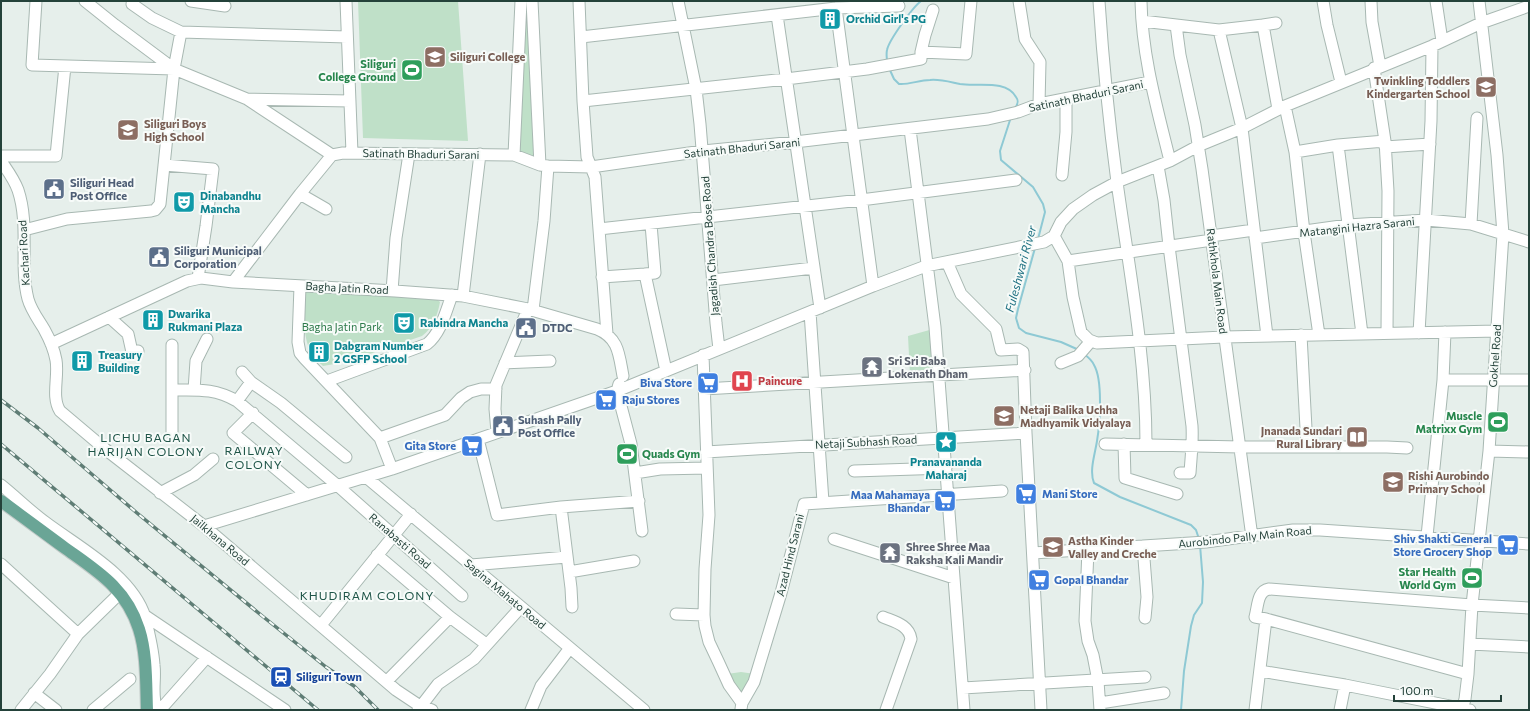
<svg xmlns="http://www.w3.org/2000/svg" width="1530" height="711" viewBox="0 0 1530 711" font-family="Commissioner,sans-serif">
<style>
.green{fill:#bfe0c8}
.lines{fill:none;stroke-linecap:round;stroke-linejoin:round}
.stream{stroke:#8ec9d4;stroke-width:2}
.minor-casing{stroke:#a8b8b2;stroke-width:13}
.major-casing{stroke:#c2cac8;stroke-width:14}
.minor{stroke:#fff;stroke-width:11}
.major{stroke:#6aa596;stroke-width:12}
.rail-casing{stroke:#5f7d75;stroke-width:3.5}
.rail{stroke:#f7fbf9;stroke-width:2;stroke-dasharray:6;stroke-linecap:butt}
.labels{text-anchor:middle;stroke-width:4;stroke-linejoin:round;paint-order:stroke}
.culture-label{font-size:11px;font-weight:bold;fill:#0d838f;stroke:#f7fbf9;text-anchor:start}
.education-label{font-size:11px;font-weight:bold;fill:#785e54;stroke:#f7fbf9;text-anchor:start}
.leisure-label{font-size:11px;font-weight:bold;fill:#27864d;stroke:#f7fbf9;text-anchor:end}
.street-label{font-size:11px;fill:#24423a;stroke:#f7fbf9}
.service-label{font-size:11px;font-weight:bold;fill:#4e5e75;stroke:#f7fbf9;text-anchor:start}
.park-label{font-size:11px;fill:#2d7a4b;stroke:#f7fbf9}
.worship-label{font-size:11px;font-weight:bold;fill:#5b616d;stroke:#f7fbf9;text-anchor:start}
.health-label{font-size:11px;font-weight:bold;fill:#be3a42;stroke:#f7fbf9;text-anchor:start}
.shop-label{font-size:11px;font-weight:bold;fill:#366cbe;stroke:#f7fbf9;text-anchor:end}
.transit-label{font-size:11px;font-weight:bold;fill:#164399;stroke:#f7fbf9;text-anchor:start}
.water-label{font-size:12px;font-style:italic;fill:#1c6f80;stroke:#f7fbf9}
.neighbourhood-label{font-size:12px;letter-spacing:1px;fill:#1f5548;stroke:#f7fbf9}
</style>
<rect width="100%" height="100%" fill="#e6efeb"/>
<path class="green" d="M358,1H458L468,141L363,138Z
M524,1H528L538,163L517,155Z
M306,290L437,299L440,302C438,314 433,328 422,336L346,362L323,366C319,362 314,359 312,354C301,336 305,310 306,290Z
M933,329L936,370L910,375L908,336Z
M741,672L755,674L741,695L727,674Z"/>
<g class="lines">
<path class="stream" d="M887,62C887,58 886,54 887,50C889,40 913,7 921,1
M889,68L894,79L899,84C909,85 919,80 930,80C940,79 950,82 960,84C977,87 1006,79 1016,97C1019,101 1018,104 1015,108
M1011,117L1000,151L1001,160L1033,187L1043,204L1045,212L1038,239
M1035,248L1018,309L1016,318L1019,328L1026,333L1061,342L1079,350
M1084,354C1088,357 1092,360 1094,365C1103,380 1100,423 1097,441C1095,454 1089,471 1094,483L1120,497L1191,525L1196,530L1199,539
M1181,710L1184,671L1191,626L1194,615L1202,603L1203,582L1200,545"/>
<g class="minor-casing">
<path id="minor" d="M36,1L32,65L174,69
M85,1L115,25L174,69L247,99L332,155
M191,1L225,6
M346,1L352,153
M532,1L540,165
M579,1L583,101L587,157L595,177L607,334
M678,1L696,89L700,124L716,323L719,349
M1019,1L1025,39L1040,62L1039,104
M1099,1C1103,62 1109,122 1117,182C1129,269 1146,356 1146,444
M1141,1C1142,56 1157,108 1170,161
M1323,1L1327,25L1341,82
M1371,1L1372,22L1380,66
M1436,1L1442,41
M132,4L152,18L181,32L347,37
M836,8L873,286
M777,15L820,308
M1142,21L1219,30L1263,25L1276,23
M1176,25L1180,55L1195,125L1202,169L1252,537
M1263,25L1278,109
M1219,30L1242,128L1267,336
M581,37L836,8L899,6
M921,52L925,35L933,10
M247,99L350,101
M583,101L786,79L867,69L921,59V52L966,54L971,1
M1285,106L1295,152L1304,232L1319,335
M910,129L935,327L964,710
M1385,141L1388,191L1387,333
M1338,145L1362,334
M1385,147L1430,144
M1295,152L1338,145L1385,141L1374,68
M332,155L343,153L514,155L540,165L548,166L591,167L703,151L795,142L988,119L1018,112L1039,104L1150,82
M514,155L521,1
M1,156H56L65,66
M1,161C7,170 14,179 18,190C30,226 19,264 28,299C31,310 38,319 44,329C49,338 54,349 56,360C59,376 51,397 60,411L105,449L204,526L396,690L417,704L432,710
M164,165L213,169L206,226L198,278
M1158,166L1164,200L1169,246L1192,426C1193,442 1191,457 1190,473H1180
M1062,175L1066,132V99
M300,194L326,209
M651,224L655,273L645,274L666,371
M1471,224L1477,118
M599,229L861,200L1016,180
M24,230L67,219L151,211L155,210L160,204L174,69L181,32
M1054,236L1068,261L1073,297L1081,332L1089,340L1097,343L1224,337L1497,331
M1211,236L1254,230
M1255,238L1348,225L1426,220L1471,224L1529,242
M1068,261L1212,240
M947,262L961,294L996,329L1001,350L1018,349L1023,352L1026,433L1041,710
M602,277L645,274
M713,280L813,268
M233,282L300,194L332,155
M300,286L298,342L300,353L305,359L380,438L392,469
M392,291L396,238L409,154
M463,296L480,154
M533,310L544,221L548,166
M810,312L823,502
M109,317L128,334L132,352L138,351
M1419,333L1431,121L1432,46
M1301,335L1307,447
M51,344L187,281L201,278L233,282L395,291L463,296L528,309L597,329C619,338 619,355 623,376
M172,345V433
M703,355L709,515L705,569L704,615L705,626L709,642L718,661L729,685L742,703L741,709
M505,363L550,361
M1061,363L1078,356L1091,341
M242,372L251,382L281,403L346,457
M1443,380H1529
M327,381L427,344C441,333 446,311 452,295
M619,384L617,391L631,444L642,531
M704,389L1025,370
M173,390C198,390 214,388 237,401L338,486L462,596
M194,390L196,361L207,339
M237,401L251,382
M253,413L233,433L307,495
M497,432L495,409L496,385L528,309
M380,438L445,415L461,398L470,392L481,389H496
M478,439L497,515L561,507L639,501
M1105,444L1240,447H1387L1407,448
M1124,444L1125,478L1177,494
M1489,451L1529,452
M706,452L1026,433
M854,471L946,468
M635,473L660,469L707,468
M366,477L644,710
M1,485C16,497 30,511 45,522C78,547 132,575 145,617C149,633 153,649 154,665C156,680 151,696 157,710
M160,493L194,475L213,459
M561,507L571,588L572,607
M204,526L392,469L617,391L873,286L926,266L1044,242L1054,236L1061,222L1073,209L1093,195L1117,182L1170,161L1198,146L1242,128L1285,106L1432,46L1481,23L1529,6
M1427,536L1443,380L1445,332
M834,539L954,578
M1143,546L1147,597L1145,618
M1088,550L1085,621L1088,641L1093,655L1098,681L1100,710
M1033,553L1206,542L1293,530H1320L1529,544
M377,555L450,617L486,644
M1,564L78,634
M471,565L567,557
M569,572L634,561
M676,614L704,615
M144,615L285,710
M883,617C895,622 909,625 911,639L886,710
M1266,619L1468,674
M321,625L411,514
M1470,644L1529,647
M1260,671L1345,685L1470,710
M387,681L450,617
M963,688L1145,677
M34,693L56,710
M742,703L754,682L781,593L804,504L1002,491
M1100,703L1164,693
M21,710L50,674L78,634L118,595
M93,710L130,679
M160,710L207,657
M418,710L438,684L474,659L521,607
M531,710L541,686L570,648
M1255,710L1266,619L1255,617C1258,607 1257,591 1269,589L1472,605L1529,608
M1340,710L1345,685
M1462,710L1465,699L1468,674L1472,605L1489,451L1503,234L1497,155L1479,1"/>
</g>
<g class="major-casing">
<path id="major" d="M1,501C22,516 43,532 65,548C97,571 126,588 139,629C147,654 146,683 147,710"/>
</g>
<use href="#minor" class="minor"/>
<use href="#major" class="major"/>
<g class="rail-casing">
<path id="rail" d="M1,400L38,428L137,513L261,615L326,667L354,686L378,710
M1,444L318,710"/>
</g>
<use href="#rail" class="rail"/>
</g>
<defs>
<g id="building-square" transform="scale(1.15)"><rect x="-9" y="-9" width="18" height="18" rx="4" fill="#0f9aa8" stroke="#f7fbf9"/><path d="M-4-6H4V6H1V3H-1V6H-4ZM-2.5-4.3h1.7v1.8h-1.7ZM.8-4.3h1.7v1.8H.8ZM-2.5-1h1.7V.8h-1.7ZM.8-1h1.7V.8H.8Z" fill="#fff"/></g>
<g id="university-square" transform="scale(1.15)"><rect x="-9" y="-9" width="18" height="18" rx="4" fill="#8d6e63" stroke="#f7fbf9"/><path d="M0-5L7-2L0 1L-7-2ZM-4 1L0 2.5L4 1V4Q0 6-4 4Z" fill="#fff"/></g>
<g id="stadium-square" transform="scale(1.15)"><rect x="-9" y="-9" width="18" height="18" rx="4" fill="#2e9e5b" stroke="#f7fbf9"/><path d="M0-5a6.5 5 0 1 0 0 10a6.5 5 0 1 0 0-10ZM-3.5-1.8h7v3.6h-7Z" fill="#fff"/></g>
<g id="school-square" transform="scale(1.15)"><rect x="-9" y="-9" width="18" height="18" rx="4" fill="#8d6e63" stroke="#f7fbf9"/><path d="M0-5L7-2L0 1L-7-2ZM-4 1L0 2.5L4 1V4Q0 6-4 4Z" fill="#fff"/></g>
<g id="civic-square" transform="scale(1.15)"><rect x="-9" y="-9" width="18" height="18" rx="4" fill="#5c6f8a" stroke="#f7fbf9"/><path d="M-.6-6.5H3V-4.5H.6V-3L4-1V1h2V6H-6V1h2V-1L-.6-3ZM-1.2 2.5V6h2.4V2.5Z" fill="#fff"/></g>
<g id="theatre-square" transform="scale(1.15)"><rect x="-9" y="-9" width="18" height="18" rx="4" fill="#0f9aa8" stroke="#f7fbf9"/><path d="M-5-5.5Q0-4 5-5.5V0Q5 5 0 6Q-5 5-5 0ZM-3.3-2.5H-1v1.5H-3.3ZM1-2.5H3.3v1.5H1ZM-2.8 1Q0 5.5 2.8 1Z" fill="#fff"/></g>
<g id="temple-square" transform="scale(1.15)"><rect x="-9" y="-9" width="18" height="18" rx="4" fill="#6b7280" stroke="#f7fbf9"/><path d="M0-6L5-2H3V0L6.5 2.5H4V6H1.5V3h-3V6H-4V2.5H-6.5L-3 0V-2H-5Z" fill="#fff"/></g>
<g id="hospital-square" transform="scale(1.15)"><rect x="-9" y="-9" width="18" height="18" rx="4" fill="#e0444e" stroke="#f7fbf9"/><path d="M-5-5h3v3.5h4V-5h3V5h-3V1.5h-4V5h-3Z" fill="#fff"/></g>
<g id="supermarket-square" transform="scale(1.15)"><rect x="-9" y="-9" width="18" height="18" rx="4" fill="#3f7fe0" stroke="#f7fbf9"/><path d="M-6-5.5h2.5l.6 2H6L4.5 2H-2.5L-4.4-4H-6ZM-1.5 3.2a1.3 1.3 0 1 0 .1 0ZM3 3.2a1.3 1.3 0 1 0 .1 0Z" fill="#fff"/></g>
<g id="library-square" transform="scale(1.15)"><rect x="-9" y="-9" width="18" height="18" rx="4" fill="#8d6e63" stroke="#f7fbf9"/><path d="M-6-4Q-3-5.5-.7-3.5V5Q-3 3-6 4ZM6-4Q3-5.5 .7-3.5V5Q3 3 6 4Z" fill="#fff"/></g>
<g id="sight-square" transform="scale(1.15)"><rect x="-9" y="-9" width="18" height="18" rx="4" fill="#0f9aa8" stroke="#f7fbf9"/><path d="M0-6L1.8-2.2L6-1.7L2.9 1.2L3.7 5.4L0 3.3L-3.7 5.4L-2.9 1.2L-6-1.7L-1.8-2.2Z" fill="#fff"/></g>
<g id="station-square" transform="scale(1.15)"><rect x="-9" y="-9" width="18" height="18" rx="4" fill="#1a4fb4" stroke="#f7fbf9"/><path d="M-3-6H3Q5-6 5-4V2Q5 4 3 4L4.5 6H3L1.5 4h-3L-3 6H-4.5L-3 4Q-5 4-5 2V-4Q-5-6-3-6ZM-3.5-4v3h7v-3ZM-3.5 1v1.5H-2V1ZM2 1v1.5H3.5V1Z" fill="#fff"/></g>
</defs>
<g fill-rule="evenodd">
<use href="#building-square" x="830" y="19"/>
<use href="#university-square" x="435" y="57"/>
<use href="#stadium-square" x="412" y="70"/>
<use href="#school-square" x="1486" y="87"/>
<use href="#school-square" x="128" y="130"/>
<use href="#civic-square" x="54" y="189"/>
<use href="#theatre-square" x="184" y="202"/>
<use href="#civic-square" x="159" y="257"/>
<use href="#building-square" x="153" y="320"/>
<use href="#theatre-square" x="404" y="323"/>
<use href="#civic-square" x="526" y="328"/>
<use href="#building-square" x="319" y="352"/>
<use href="#building-square" x="82" y="361"/>
<use href="#temple-square" x="872" y="367"/>
<use href="#hospital-square" x="742" y="381"/>
<use href="#supermarket-square" x="708" y="383"/>
<use href="#supermarket-square" x="606" y="400"/>
<use href="#school-square" x="1004" y="416"/>
<use href="#stadium-square" x="1498" y="422"/>
<use href="#civic-square" x="503" y="426"/>
<use href="#library-square" x="1357" y="437"/>
<use href="#sight-square" x="946" y="442"/>
<use href="#supermarket-square" x="472" y="446"/>
<use href="#stadium-square" x="627" y="454"/>
<use href="#school-square" x="1393" y="482"/>
<use href="#supermarket-square" x="1026" y="494"/>
<use href="#supermarket-square" x="945" y="501"/>
<use href="#supermarket-square" x="1508" y="545"/>
<use href="#school-square" x="1053" y="547"/>
<use href="#temple-square" x="890" y="553"/>
<use href="#stadium-square" x="1472" y="578"/>
<use href="#supermarket-square" x="1039" y="580"/>
<use href="#station-square" x="281" y="677"/>
</g>
<g class="labels">
<g class="culture-label">
<text x="846" y="23">Orchid Girl's PG</text>
<text x="200" y="200">Dinabandhu<tspan x="200" dy="13">Mancha</tspan></text>
<text x="168" y="318">Dwarika<tspan x="168" dy="13">Rukmani Plaza</tspan></text>
<text x="420" y="327">Rabindra Mancha</text>
<text x="334" y="350">Dabgram Number<tspan x="334" dy="13">2 GSFP School</tspan></text>
<text x="98" y="359">Treasury<tspan x="98" dy="13">Building</tspan></text>
<text x="946" y="466" text-anchor="middle">Pranavananda<tspan x="946" dy="13">Maharaj</tspan></text>
</g>
<g class="education-label">
<text x="450" y="61">Siliguri College</text>
<text x="1470" y="85" text-anchor="end">Twinkling Toddlers<tspan x="1470" dy="13">Kindergarten School</tspan></text>
<text x="144" y="128">Siliguri Boys<tspan x="144" dy="13">High School</tspan></text>
<text x="1020" y="414">Netaji Balika Uchha<tspan x="1020" dy="13">Madhyamik Vidyalaya</tspan></text>
<text x="1342" y="435" text-anchor="end">Jnanada Sundari<tspan x="1342" dy="13">Rural Library</tspan></text>
<text x="1408" y="480">Rishi Aurobindo<tspan x="1408" dy="13">Primary School</tspan></text>
<text x="1068" y="545">Astha Kinder<tspan x="1068" dy="13">Valley and Creche</tspan></text>
</g>
<g class="leisure-label">
<text x="396" y="68">Siliguri<tspan x="396" dy="13">College Ground</tspan></text>
<text x="1482" y="420">Muscle<tspan x="1482" dy="13">Matrixx Gym</tspan></text>
<text x="642" y="458" text-anchor="start">Quads Gym</text>
<text x="1456" y="576">Star Health<tspan x="1456" dy="13">World Gym</tspan></text>
</g>
<g class="street-label">
<text transform="translate(1086 96) rotate(-12)" y="4">Satinath Bhaduri Sarani</text>
<text transform="translate(742 148) rotate(-6)" y="4">Satinath Bhaduri Sarani</text>
<text transform="translate(421 154) rotate(1)" y="4">Satinath Bhaduri Sarani</text>
<text transform="translate(1357 227) rotate(-6)" y="4">Matangini Hazra Sarani</text>
<text transform="translate(710 246) rotate(-94)" y="4">Jagadish Chandra Bose Road</text>
<text transform="translate(24 253) rotate(-93)" y="4">Kachari Road</text>
<text transform="translate(1217 281) rotate(83)" y="4">Rathkhola Main Road</text>
<text transform="translate(347 288) rotate(3)" y="4">Bagha Jatin Road</text>
<text transform="translate(1495 356) rotate(-86)" y="4">Gokhel Road</text>
<text transform="translate(866 442) rotate(-3)" y="4">Netaji Subhash Road</text>
<text transform="translate(1245 537) rotate(-6)" y="4">Aurobindo Pally Main Road</text>
<text transform="translate(220 540) rotate(40)" y="4">Jailkhana Road</text>
<text transform="translate(400 541) rotate(41)" y="4">Ranabasti Road</text>
<text transform="translate(790 555) rotate(-76)" y="4">Azad Hind Sarani</text>
<text transform="translate(505 594) rotate(40)" y="4">Sagina Mahato Road</text>
</g>
<g class="service-label">
<text x="70" y="187">Siliguri Head<tspan x="70" dy="13">Post Office</tspan></text>
<text x="174" y="255">Siliguri Municipal<tspan x="174" dy="13">Corporation</tspan></text>
<text x="542" y="332">DTDC</text>
<text x="518" y="424">Suhash Pally<tspan x="518" dy="13">Post Office</tspan></text>
</g>
<g class="park-label">
<text x="342" y="331">Bagha Jatin Park</text>
</g>
<g class="worship-label">
<text x="888" y="365">Sri Sri Baba<tspan x="888" dy="13">Lokenath Dham</tspan></text>
<text x="906" y="551">Shree Shree Maa<tspan x="906" dy="13">Raksha Kali Mandir</tspan></text>
</g>
<g class="health-label">
<text x="758" y="385">Paincure</text>
</g>
<g class="shop-label">
<text x="692" y="387">Biva Store</text>
<text x="622" y="404" text-anchor="start">Raju Stores</text>
<text x="456" y="450">Gita Store</text>
<text x="1042" y="498" text-anchor="start">Mani Store</text>
<text x="930" y="499">Maa Mahamaya<tspan x="930" dy="13">Bhandar</tspan></text>
<text x="1492" y="543">Shiv Shakti General<tspan x="1492" dy="13">Store Grocery Shop</tspan></text>
<text x="1054" y="584" text-anchor="start">Gopal Bhandar</text>
</g>
<g class="transit-label">
<text x="296" y="681">Siliguri Town</text>
</g>
<g class="water-label">
<text transform="translate(1021 269) rotate(-75)" y="4">Fuleshwari River</text>
</g>
<g class="neighbourhood-label">
<text x="146" y="442">LICHU BAGAN<tspan x="146" dy="14">HARIJAN COLONY</tspan></text>
<text x="254" y="455">RAILWAY<tspan x="254" dy="14">COLONY</tspan></text>
<text x="367" y="600">KHUDIRAM COLONY</text>
</g>
</g>
<rect width="1530" height="711" fill="none" stroke="#24423a" stroke-width="4"/>
<path d="M1394 695v6h107v-6" fill="none" stroke="#24423a" stroke-width="2"/>
<text x="1400" y="695" font-size="12" fill="#24423a" stroke="#f7fbf9" stroke-width="3" paint-order="stroke">100 m</text>
</svg>
